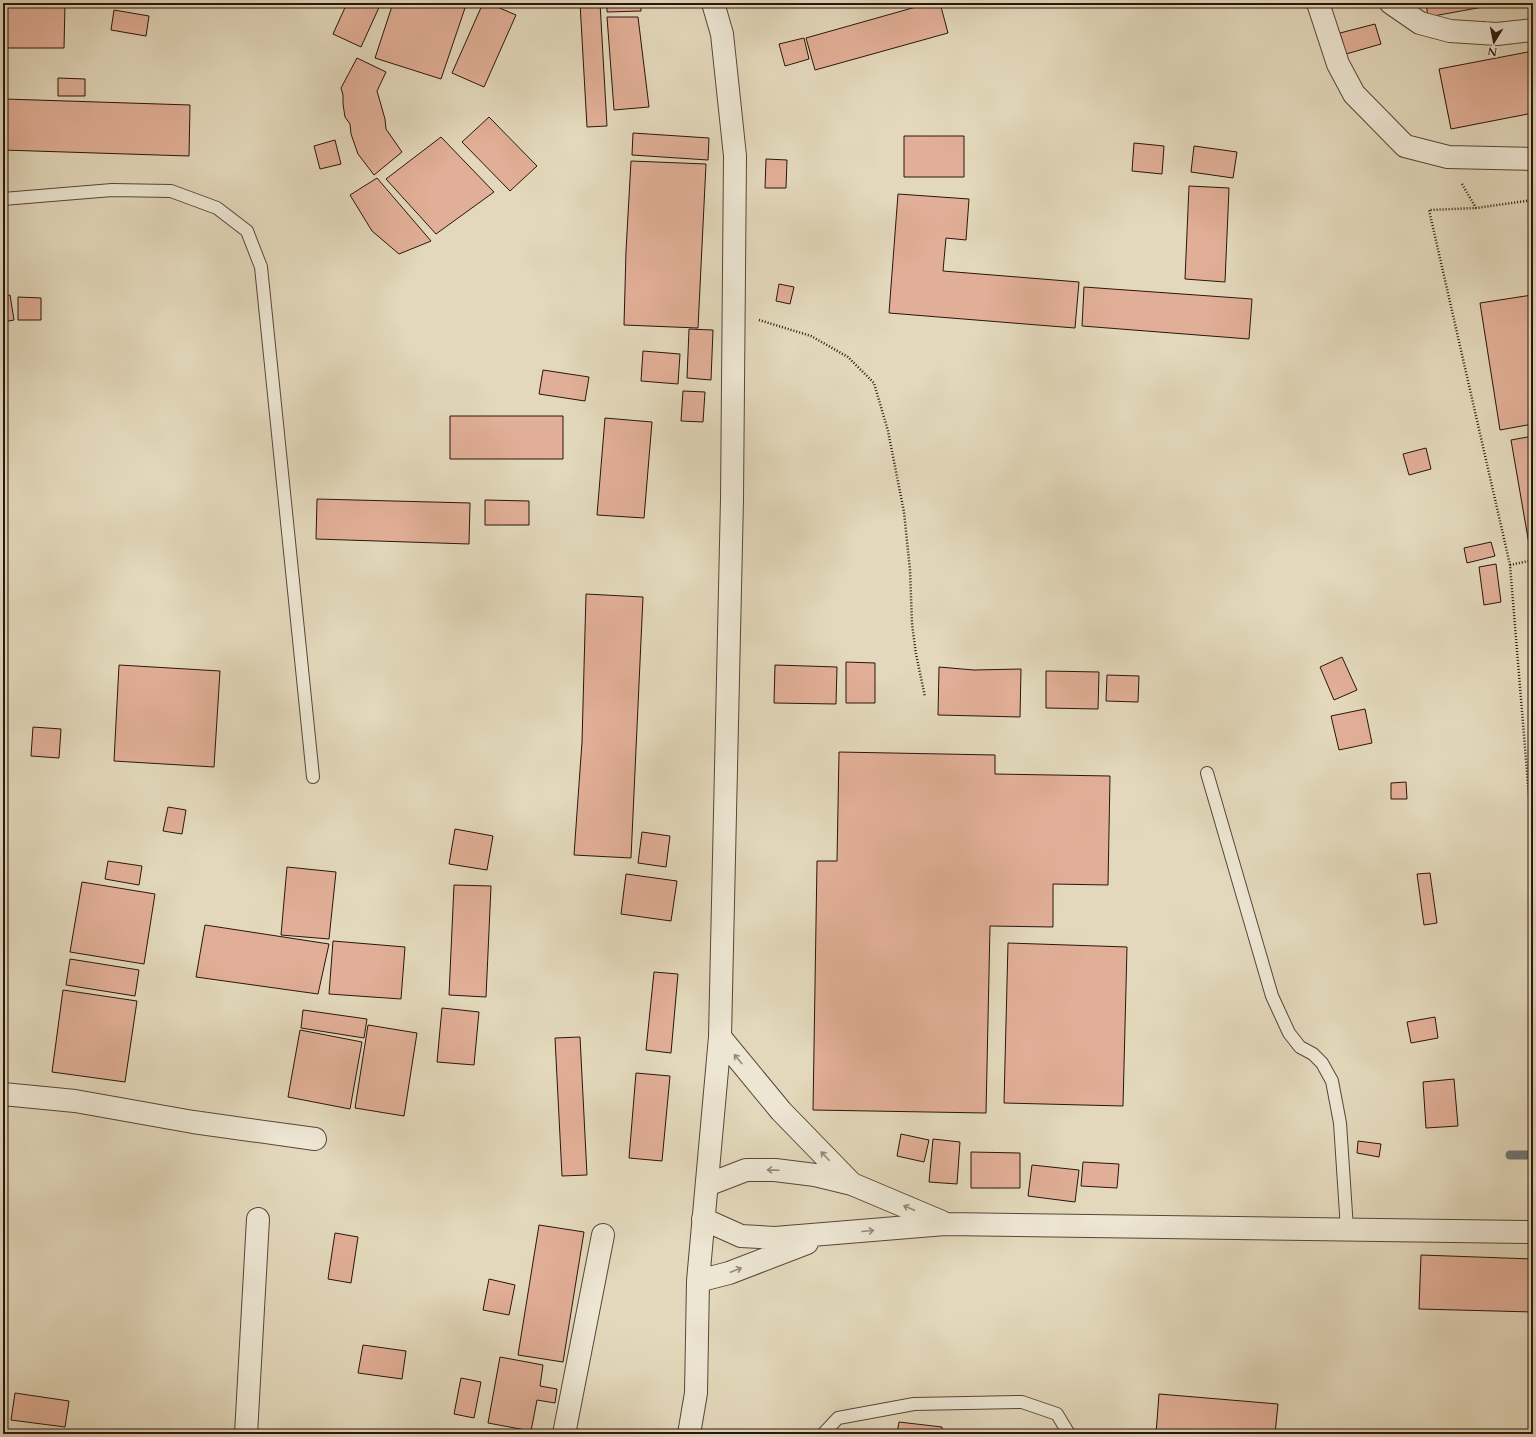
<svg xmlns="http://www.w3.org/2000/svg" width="1536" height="1437" viewBox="0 0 1536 1437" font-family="Cardo,serif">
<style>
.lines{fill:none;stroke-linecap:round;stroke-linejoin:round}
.stream{stroke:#6d7675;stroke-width:9}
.building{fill:#e1af97;stroke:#2a150c}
.service-casing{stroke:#584638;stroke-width:14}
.minor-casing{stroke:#584638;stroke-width:24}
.path{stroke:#2a150c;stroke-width:2.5;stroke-dasharray:1 2;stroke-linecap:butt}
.service{stroke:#ede6d3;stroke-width:12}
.minor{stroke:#ede6d3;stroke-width:22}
.oneway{stroke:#958879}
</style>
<rect width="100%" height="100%" fill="#e3d8bb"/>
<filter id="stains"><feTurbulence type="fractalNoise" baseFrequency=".005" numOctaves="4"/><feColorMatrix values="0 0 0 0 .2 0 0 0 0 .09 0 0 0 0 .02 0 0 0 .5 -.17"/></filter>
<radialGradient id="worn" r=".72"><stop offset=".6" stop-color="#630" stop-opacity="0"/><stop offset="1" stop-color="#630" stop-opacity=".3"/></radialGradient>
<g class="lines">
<path class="stream" d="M1510,1155H1533"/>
</g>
<path class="building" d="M3,3H65L64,48H3Z
M347,3H381L361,47L333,34Z
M393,3H459L466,5L441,79L375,58Z
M483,3H488L516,15L484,87L452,73Z
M580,3H600L607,126L587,127Z
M607,3H641V11L607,12Z
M930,3H940L948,33L815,70L806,38Z
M1426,3H1505L1428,17Z
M114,10L149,16L146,36L111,30Z
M607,17H638L649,107L614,110Z
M1375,24L1381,44L1346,54L1340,33Z
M804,38L809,59L785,66L779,44Z
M1533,51V113L1451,129L1439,69Z
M357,58L386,72L377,91L385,119L386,129L402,152L374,175L358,154L351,134L350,124L345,117L343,104V95L341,88Z
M58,78L85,79V96H58Z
M5,99L190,105L189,156L3,150Z
M489,117L537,166L510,191L462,142Z
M633,133L709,138L708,160L632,155Z
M904,136H964V177H904Z
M441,137L494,192L436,234L386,179Z
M335,140L341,164L320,169L314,146Z
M1134,143L1164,146L1162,174L1132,171Z
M1194,146L1237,152L1233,178L1191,172Z
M766,159L787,160L786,188H765Z
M631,161L706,164L698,328L624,325L626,251Z
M377,178L431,241L399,254L372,231L350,195Z
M1189,186L1229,188L1225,282L1185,279Z
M898,194L969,199L966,240L946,238L943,271L1079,282L1075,328L889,313Z
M779,284L794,287L790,304L776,301Z
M1084,287L1252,299L1249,339L1082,326Z
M10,295L14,320L3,322V296Z
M1532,295L1533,424L1500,430L1480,303Z
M18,297L41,298V320H18Z
M689,329L713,330L711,380L687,378Z
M643,351L680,354L678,384L641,381Z
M543,370L589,377L585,401L539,394Z
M683,391L705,392L703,422L681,421Z
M450,416H563V459H450Z
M605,418L652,422L644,518L597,515Z
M1533,436V550H1530L1511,440Z
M1426,448L1431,469L1409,475L1403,454Z
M317,499L470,503L469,544L316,539Z
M485,500L529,501V525H485Z
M1491,542L1495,556L1467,563L1464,548Z
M1496,564L1501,602L1484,605L1479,567Z
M1531,569H1533V583Z
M586,594L643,597L631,858L574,855L582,742Z
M1342,657L1357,690L1334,700L1320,667Z
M846,662L875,663V703H846Z
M119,665L220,671L214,767L114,761Z
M775,665L837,667L836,704L774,703Z
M939,667L974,670L1021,669L1020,717L938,715Z
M1046,671L1099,672L1098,709L1046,708Z
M1107,675L1139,676L1138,702L1106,701Z
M1365,709L1372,743L1339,750L1331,716Z
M33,727L61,729L59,758L31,756Z
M839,752L995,755V774L1110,776L1108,885L1053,884V927L990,926L986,1113L813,1110L817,861H837Z
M1406,782L1407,799H1391V783Z
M168,807L186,810L182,834L163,831Z
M455,829L493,836L487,870L449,864Z
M642,832L670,836L666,867L638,863Z
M108,861L142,866L139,885L105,879Z
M287,867L336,872L329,939L281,935Z
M1430,873L1437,923L1424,925L1417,874Z
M626,874L677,881L671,921L621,914Z
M82,882L155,894L144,964L70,952Z
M454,885L491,886L486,997L449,995Z
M205,925L329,944L318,994L196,977Z
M333,941L405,947L401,999L329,994Z
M1008,943L1127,947L1123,1106L1004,1103Z
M70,959L139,970L135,996L66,985Z
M654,972L678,974L671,1053L646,1050Z
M63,990L137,1001L125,1082L52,1072Z
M442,1008L479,1012L474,1065L437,1062Z
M303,1010L367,1019L364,1038L301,1028Z
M1435,1017L1438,1038L1411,1043L1407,1022Z
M368,1025L417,1033L404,1116L355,1108Z
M300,1030L362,1042L350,1109L288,1097Z
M580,1037L587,1175L562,1176L555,1038Z
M636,1073L670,1076L662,1161L629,1158Z
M1454,1079L1458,1126L1426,1128L1423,1082Z
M901,1134L929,1140L924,1162L897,1156Z
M933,1139L960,1142L957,1184L929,1182Z
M1358,1141L1381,1144L1379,1157L1357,1153Z
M971,1152L1020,1153V1188H971Z
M1083,1162L1119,1164L1117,1188L1081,1186Z
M1032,1165L1079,1170L1075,1202L1028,1196Z
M539,1225L584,1232L563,1362L518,1355Z
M335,1233L358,1237L351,1283L328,1279Z
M1421,1255L1533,1259V1312L1419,1309Z
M489,1279L515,1285L509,1315L483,1310Z
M363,1345L406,1351L402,1379L358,1373Z
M500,1357L543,1365L540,1386L557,1389L555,1403L537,1400L531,1431L488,1423Z
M461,1378L481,1382L474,1418L454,1414Z
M15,1393L69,1401L65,1427L11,1420Z
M1159,1394L1278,1404L1275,1434H1156Z
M899,1422L942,1427V1434H897Z"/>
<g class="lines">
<g class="service-casing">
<path id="service" d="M3,199L112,190L171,191L217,208L247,231L261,267L313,777
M1207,773L1272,996L1289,1033L1300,1047L1313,1054L1322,1063L1332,1081L1340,1123L1347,1229
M823,1434L838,1418L914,1404L1022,1402L1057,1414L1069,1434"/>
</g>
<g class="minor-casing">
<path id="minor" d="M1318,3L1338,64L1354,94L1405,146L1448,157L1533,159
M1391,3L1420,23L1450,31L1497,34L1533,30
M720,1037L781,1111L852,1184
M3,1094L75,1101L193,1122L315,1139
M707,1185L746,1170H775L815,1175L852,1184L942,1222
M703,1219L741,1236L775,1238L945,1224L1533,1232
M698,1281L729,1273L807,1243
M246,1434L258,1219
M564,1434L603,1235
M689,1434L696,1393L698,1281L720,1037L732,499L735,156L722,34L713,3"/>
</g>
<path class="path" d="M1462,184L1476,208
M1533,200L1476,208L1429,210L1510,565L1533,845
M759,320L811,336L848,357L874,383L888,431L904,512L910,570L912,624L916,654L925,697
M1510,565L1533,560"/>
<use href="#service" class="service"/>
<use href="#minor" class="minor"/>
</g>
<defs><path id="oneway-shaft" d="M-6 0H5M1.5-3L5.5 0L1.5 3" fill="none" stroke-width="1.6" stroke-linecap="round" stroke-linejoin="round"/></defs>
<g class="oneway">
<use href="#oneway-shaft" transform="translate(738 1059) rotate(-130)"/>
<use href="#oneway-shaft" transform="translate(825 1156) rotate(-134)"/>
<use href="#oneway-shaft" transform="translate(773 1170) rotate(-178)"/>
<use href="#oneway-shaft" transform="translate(909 1208) rotate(-157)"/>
<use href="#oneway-shaft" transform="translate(868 1231) rotate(-5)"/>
<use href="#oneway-shaft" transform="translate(736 1270) rotate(-21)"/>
</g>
<rect width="1536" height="1437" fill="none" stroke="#e3d8bb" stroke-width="16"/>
<rect x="4" y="4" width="1528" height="1429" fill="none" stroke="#2a150c" stroke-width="2"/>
<rect x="8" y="8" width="1520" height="1421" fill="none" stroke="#2a150c"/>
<g transform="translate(1494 42) rotate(190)" stroke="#ede6d3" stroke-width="3" paint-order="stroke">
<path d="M0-3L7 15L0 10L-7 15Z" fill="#2a150c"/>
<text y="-6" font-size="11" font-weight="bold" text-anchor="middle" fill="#2a150c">N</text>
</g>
<rect width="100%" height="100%" filter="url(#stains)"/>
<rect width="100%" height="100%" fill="url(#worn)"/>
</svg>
